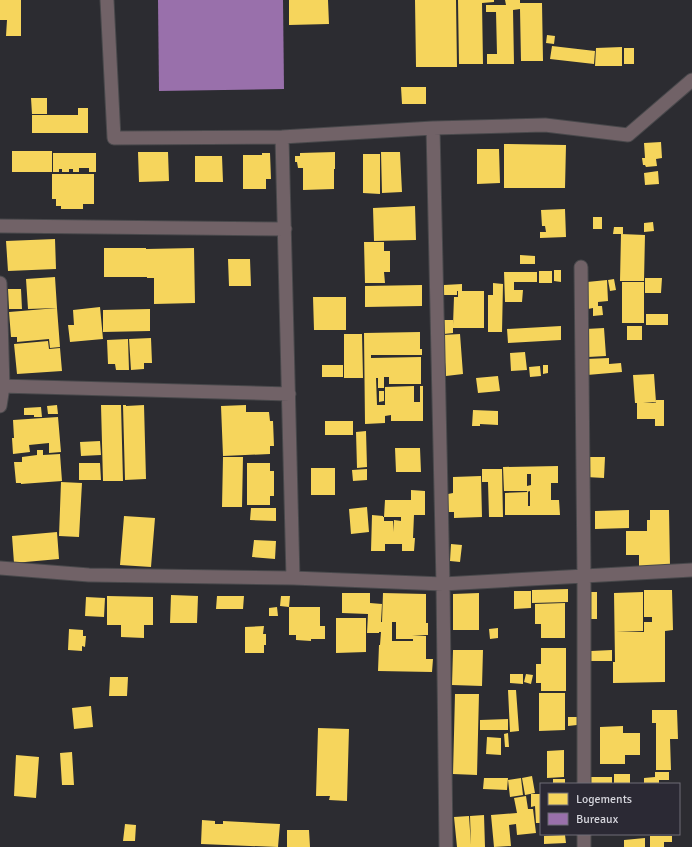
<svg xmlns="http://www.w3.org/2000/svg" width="692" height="847" viewBox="0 0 692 847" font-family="Signika,sans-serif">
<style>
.homes{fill:#f6d55c;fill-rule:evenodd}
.offices{fill:#9970ab}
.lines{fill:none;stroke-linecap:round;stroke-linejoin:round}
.minor-casing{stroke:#48484b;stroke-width:15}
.minor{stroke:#716267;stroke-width:13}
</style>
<rect width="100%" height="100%" fill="#2c2c31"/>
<path class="homes" d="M0,0H21V36H6L7,20H0Z
M289,0H328L329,24L289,25Z
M415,0H456L457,67H416Z
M458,0H494V2L482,3L483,64H459Z
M505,0H520V3H542L543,61H521L520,9L513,10L514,64H487V54H497L496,12H486V5H506Z
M547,35L555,36L554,44L546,43Z
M552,46L595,51L594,64L550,59Z
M622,47V66H595L596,48Z
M624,48H634V64H624Z
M401,87H426V104H402Z
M31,98H47V114H32Z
M78,108H88V133H32V115H78Z
M661,142L662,158L656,159L657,166L646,167L645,165H643L642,158H645L644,143Z
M504,144L566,145L565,188H504Z
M477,149H499L500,183L477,184Z
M12,151H52V172H12Z
M138,152H168L169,181L139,182Z
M335,152V169H334V189L303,190V168H298L297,162H295V156H300V153Z
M381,152H400L402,192L382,193Z
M53,153H96V172H89V168H79V172H73V169H69V172H62V169H59V172H53Z
M262,153H270L271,179H266V189H243V155H262Z
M363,154H380V194L363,193Z
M195,156H222L223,182H195Z
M658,171L659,184L645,185L644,173Z
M52,174H94V204H83V209H61V206H56V199H52Z
M415,206L416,240L374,241L373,208Z
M565,209L566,237L540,238V232H546L545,226H542L541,210Z
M593,217H602V229H593Z
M653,222L654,231L644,232V223Z
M614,227H623V234H613Z
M621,234L645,235L644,281H620Z
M55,239L56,269L8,271L6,241Z
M364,242H384V251H390V272H384L385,283H365Z
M104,248H146V249L194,248L195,303L154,304V278H147V277H104Z
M520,255L535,256V264H520Z
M228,259H250L251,286H229Z
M554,270H561V282L554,281Z
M539,271H552V283H539Z
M504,272H537V282H514V290H523L522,302H505Z
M55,277L57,308L28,309L26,279Z
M645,278H662L661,293H645Z
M614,279L616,290L610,291L608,280Z
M607,280L608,301L598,302V306H602L603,315L593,316V308L588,309L587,282Z
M622,282H644V323H622Z
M493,283L503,284L502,332H488V295H493Z
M462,284V291H455H457V295H444V285Z
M422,285V306L365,307V286Z
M8,289H21L22,309H9Z
M458,291H484V328H453V333L444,334V320H453V325L454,297H458Z
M313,297H346V330H314Z
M100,307L103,339L70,342L68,325H74L73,310Z
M57,308L60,347L50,348L49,339L17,342V337H11L9,312Z
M150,309V331L103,332V310Z
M646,314H668V325H646Z
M561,326V340L508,343L507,329Z
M627,326H642V340H627Z
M604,328L606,356L588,357L586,329Z
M420,332V349H422V355H371V358L421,357V384H389V377H384V388H378V378H376L377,405H385V387L414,386V402H420V386H423V421H391V415L385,416V423L365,424L364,333Z
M344,334H362L363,378H344Z
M460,334L463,374L446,376L443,335Z
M151,338L152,363H144V369L131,370L129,339Z
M128,339L129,370H116L115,364H108L107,340Z
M48,341L49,349L60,348L62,371L17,374L14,344Z
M525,352L527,370L511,371L510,353Z
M609,358V364L621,363L622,372L587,375L586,359Z
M322,365H343V377H322Z
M543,365H548V373L543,374Z
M540,366L541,376L530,377L529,367Z
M654,374L656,402L643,403H656V400H664V426H655V419H637V403H635L633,375Z
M498,376L500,391L478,393L476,378Z
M379,391H384V401L379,402Z
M57,405L58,414H48L47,406Z
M101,405H121L123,481H103Z
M123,405H126V406L144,405L146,479L125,480Z
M246,405V412H269L270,421H273L274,446H270V454L223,456L221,406Z
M41,407L42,417H34V415H24V408Z
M473,410L498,411V425L480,424V426H472Z
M58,417L61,452L49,453V443L29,445L30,452L13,454L12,438H14L13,420Z
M325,421H353V435H325Z
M366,431L367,467L357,468L356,432Z
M100,441L101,455L81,456L80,442Z
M395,448H420L421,472H396Z
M37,450H43V455L60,454L62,481L21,484V483H16L14,462H22V457L37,455Z
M223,457H243L242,507H222Z
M587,457H605L604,478L586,477Z
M79,463H100L101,480H79Z
M247,463H270V471H274V496H270V505H247Z
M558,466V483H551V500H559L560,515H505V493L528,492V506H530V491L527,492V491H504L503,467ZM527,474H531V485L527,486Z
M311,468H335V495H311Z
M367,469V480L353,481L352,470Z
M482,469H502L503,517H489L488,482H482Z
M481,476L482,517L454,518V512H448V494L453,493V477Z
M61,482L82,483L79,537L59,536Z
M411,490L425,491V515H414L413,538H415L414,551H402V544H385V551H371L372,515L383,516V517H384V521H393V532L394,520L401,521V517H384L385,500H411Z
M367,507L369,532L351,534L349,509Z
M251,508H276V521L250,520Z
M629,510V528L595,529V511Z
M650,510H669L670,566L639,569V555H626V531H647V520H650Z
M124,516L155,518L151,567L120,565Z
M57,532L59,559L14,563L12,536Z
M254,540L276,541L275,559L252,557Z
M451,544L462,545L460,562L450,561Z
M568,589V602L532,603V590Z
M644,590H672L673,630L665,631V682L613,683V662H615L614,593L643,592V631L616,632H644V622H652V617H644Z
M514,591H531V608L514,609Z
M590,592H597V619H590Z
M342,593H370V603L382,604L381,622H382L383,593L426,594V623H428V635H412L426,636V659H433L432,672L378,671L379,645H380L381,632H379V633H367L368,614L342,613ZM392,622H396V639H413V641H392Z
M479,593V630H453V594Z
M171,595L198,596L197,623H170Z
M107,596L153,597V625H144V638L121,637V625H107Z
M217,596H244L243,609H216Z
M281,596H290L289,607L280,606Z
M86,597L105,598L104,617L85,616Z
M565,603V638H541V624H535V604Z
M277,607L278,616H269V608Z
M289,607H320V626H325V639H311V641L296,640V635H289Z
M336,618H366V652L336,653Z
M264,626L263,634H266V645H264V653H245V627Z
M498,628V638L490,639L489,629Z
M69,629L83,630V636H86L85,647L82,646V651L68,650Z
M541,648H566V691H541V683H536V664H541Z
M453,650H483L482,686L452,685Z
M612,650V661H591V651Z
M510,674H523V684L510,683Z
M526,674L533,675L531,684L524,682Z
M110,677H128L127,696H109Z
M508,690H516L519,731L510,732Z
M539,693H565V730L539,731Z
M455,694H479L477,775L453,774Z
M91,706L93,727L74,729L72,708Z
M652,710H677L678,739H670L671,770H656V723H652Z
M568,717H577V725L568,726Z
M508,719V730H480V720Z
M623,726V733H640V755H625V764H600V727Z
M318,728L349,729L347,801L329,800L330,796H316Z
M508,733L509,747H505L504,734Z
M487,737L501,738V755L486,754Z
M564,750V777L547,778V751Z
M72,752L74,785H62L60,753Z
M16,755L39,757L36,798L14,796Z
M655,772H669V780H659V784H644V778L655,777Z
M614,774H630V784H614Z
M532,776L535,793L525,795L522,778Z
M588,777H612V784H589Z
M484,778H508L507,790L483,789Z
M521,778L523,795L510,797L508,780Z
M553,779H565V784H553Z
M531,794H541V823H536L535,806L531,807Z
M526,796L528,809H533L536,833L517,835L516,824L509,825L511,846L494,847L491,815L517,813L514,798Z
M484,815L485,847H457L454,817L469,816L471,845L470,816Z
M202,820L215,821V824H223V821L280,824L278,847L201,844Z
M125,824L136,825L135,841H123Z
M287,830H309L310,847H287Z
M565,835L566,843L544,844V836Z
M650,836H672V842H664V847H650Z
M645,838V847H624V840Z"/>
<path class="offices" d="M158,0H283L284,89L159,91Z"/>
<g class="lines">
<g class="minor-casing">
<path id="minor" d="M107,0L114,138L282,137L433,128
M282,137L293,578
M0,226L285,229
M581,267L584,576V784
M0,283L3,387L0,406
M0,386L289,394
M0,568L89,575L293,578L443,584L692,570
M584,834V847
M446,847L443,584L433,128L545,125L628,135L692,80"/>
</g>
<use href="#minor" class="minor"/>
</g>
<rect x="540" y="783" width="140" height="52" fill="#2b2934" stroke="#6f6d77"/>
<rect x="548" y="793" width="20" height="12" fill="#f6d55c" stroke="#6f6d77"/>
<text x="576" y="803" font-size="12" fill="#d4d4db">Logements</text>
<rect x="548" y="813" width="20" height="12" fill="#9970ab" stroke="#6f6d77"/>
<text x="576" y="823" font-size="12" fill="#d4d4db">Bureaux</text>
</svg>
